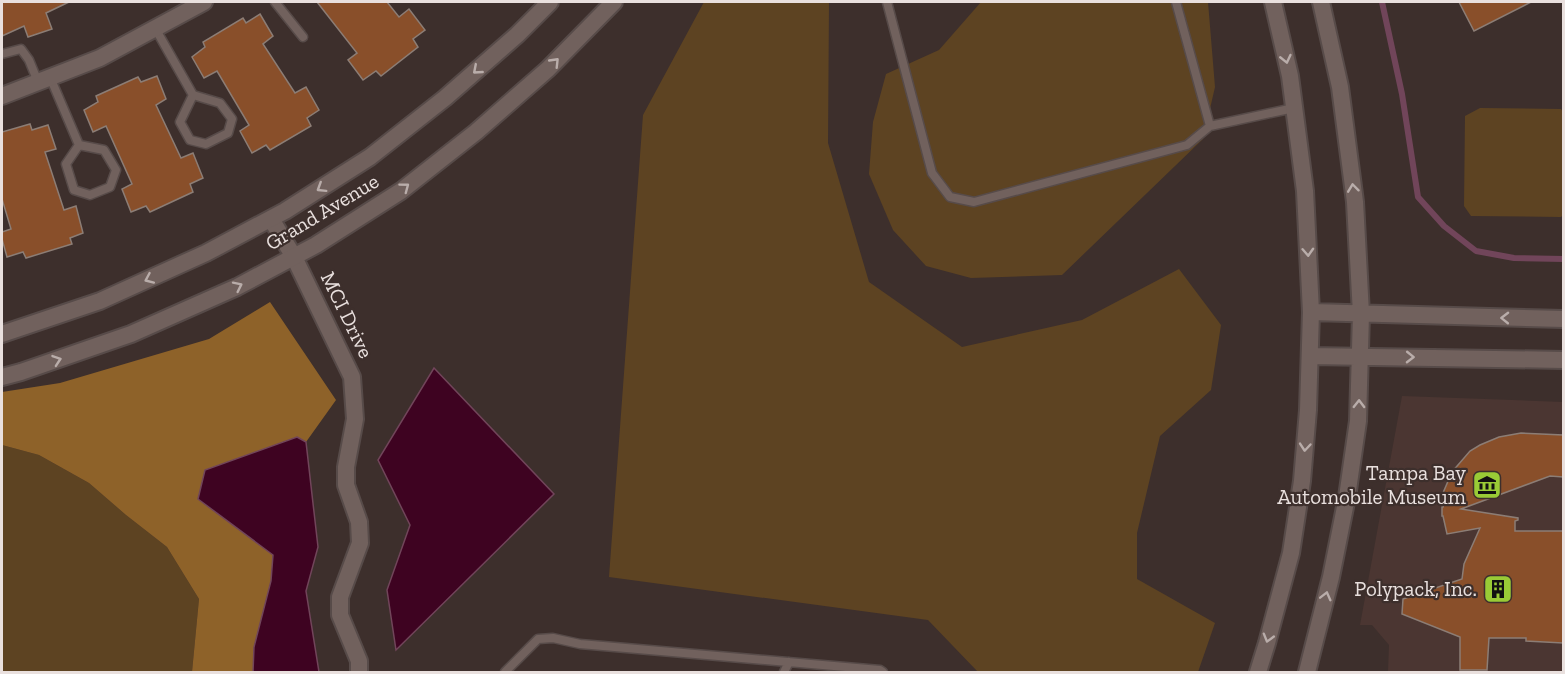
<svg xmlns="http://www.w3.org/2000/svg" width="1565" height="674" viewBox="0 0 1565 674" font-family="'Zilla Slab',serif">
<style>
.built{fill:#4b3632}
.green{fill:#5d4322}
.forest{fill:#8e6229}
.water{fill:#3e0321;stroke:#71455a;stroke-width:1.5}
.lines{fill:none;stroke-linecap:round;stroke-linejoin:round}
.stream{stroke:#71455a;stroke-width:6}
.building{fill:#894f2a;stroke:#8c7d75;stroke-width:1.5}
.service-casing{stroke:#574b49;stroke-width:11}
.minor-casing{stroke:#574b49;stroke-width:20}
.tertiary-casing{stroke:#574b49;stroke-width:20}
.service{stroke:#71615d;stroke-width:8}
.minor{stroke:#71615d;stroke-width:16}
.tertiary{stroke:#71615d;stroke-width:16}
.oneway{stroke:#b9adaa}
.labels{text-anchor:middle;stroke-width:4.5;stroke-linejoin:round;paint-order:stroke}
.street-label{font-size:21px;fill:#e9e0de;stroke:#3d2f2c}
.poi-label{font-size:21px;fill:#e9e0de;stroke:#3d2f2c;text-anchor:end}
</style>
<rect width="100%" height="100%" fill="#3d2f2c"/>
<path class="built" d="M1402,396L1563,402V672H1388L1389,645L1372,625H1360Z"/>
<path class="green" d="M704,2H829L828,143L869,282L962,347L1082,320L1179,269L1221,325L1211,390L1160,436L1137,533V579L1215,623L1198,672H978L928,620L609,577L643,115Z
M981,2H1208L1215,87L1203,139L1062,275L971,278L926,266L893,230L869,174L873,122L886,74L939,50Z
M1480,108L1561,109L1563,112L1564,214L1561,217L1471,216L1464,206L1465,116Z
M2,445L39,455L89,483L126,515L167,547L199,599L192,672H2Z"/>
<path class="forest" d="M270,302L336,400L306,442L297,437L198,499L273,555L271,581L254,647L253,672H192L199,599L167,547L126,515L89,483L39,455L2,445V392L60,383L209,339Z"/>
<path class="water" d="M434,368L554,494L396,650L387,590L410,525L378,460Z
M297,437L306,442L318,547L306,591L319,672H253L254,647L271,581L273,555L198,499L205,470Z"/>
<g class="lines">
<path class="stream" d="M1382,2L1402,94L1418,197L1444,226L1476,251L1514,258L1564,259"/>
</g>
<path class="building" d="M2,2H69L46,13L52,29L28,37L24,26L2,36Z
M317,2H387L399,17L409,9L425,30L413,39L418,47L381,76L376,71L363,80L348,60L357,53Z
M1459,2H1531L1474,31Z
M260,14L273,36L263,44L295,93L306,87L319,110L307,118L311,126L270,150L266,145L252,153L240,131L249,125L217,71L204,78L192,57L205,47L203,42L243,18L246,23Z
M157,76L166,99L156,105L181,158L193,153L203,178L190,184L193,192L150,212L146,206L131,212L122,189L132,184L106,126L93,132L84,110L98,102L96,96L138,77L141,82Z
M30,124L32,130L48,125L56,149L45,152L64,210L76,206L83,233L70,238L72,244L26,258L23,252L7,257L2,239V232L11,229L2,199V132Z
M1521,433L1563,435V477L1550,476L1461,509L1518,518V520L1515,521V531H1563V643L1526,641V638H1489L1487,670H1460V637L1402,614L1403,599L1462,579L1464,564L1480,528L1447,534L1443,516H1442V507H1443V493L1452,472L1470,451L1480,445L1499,437Z"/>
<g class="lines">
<g class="service-casing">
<path id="service" d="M275,2L303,37
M887,2L932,173L950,197L974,202L1187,145L1210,126L1176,2
M155,28L193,95L220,103L232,119L228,133L206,144L190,140L180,122L193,95
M2,54L21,49L29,60L38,82
M50,77L79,145
M1210,126L1294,108
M79,145L104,150L116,170L110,187L90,195L74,190L66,164Z
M505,672L538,639L553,638L580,644L880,670L883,672
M784,672L789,662"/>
</g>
<g class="minor-casing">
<path id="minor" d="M2,96L100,58L204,2
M271,219L294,257L352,377L355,419L346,467V485L359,522L360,543L340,597V615L359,661V672"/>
</g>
<g class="tertiary-casing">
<path id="tertiary" d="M1311,312L1564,319
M2,334L100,301L206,253L285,211L370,157L445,98L517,35L550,2
M1310,356L1564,360
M2,377L21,372L131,334L237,287L316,245L401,191L476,132L548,69L614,2
M1258,672L1267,643L1291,553L1302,481L1308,410L1311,312L1305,191L1290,76L1273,2
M1307,672L1331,577L1347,497L1358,421L1361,314L1355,202L1340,87L1321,2"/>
</g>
<use href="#service" class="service"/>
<use href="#minor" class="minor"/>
<use href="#tertiary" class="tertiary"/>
</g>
<defs><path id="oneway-chevron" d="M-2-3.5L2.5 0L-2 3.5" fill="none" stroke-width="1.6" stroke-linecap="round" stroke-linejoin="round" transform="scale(1.5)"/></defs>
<g class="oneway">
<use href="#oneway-chevron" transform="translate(1286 59) rotate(77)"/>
<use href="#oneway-chevron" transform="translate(555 62) rotate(-46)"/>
<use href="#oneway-chevron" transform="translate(477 70) rotate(139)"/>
<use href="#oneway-chevron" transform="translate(405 187) rotate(-37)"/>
<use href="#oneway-chevron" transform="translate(321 188) rotate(148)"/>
<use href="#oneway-chevron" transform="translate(1353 188) rotate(-97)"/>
<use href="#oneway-chevron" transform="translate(1308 252) rotate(87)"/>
<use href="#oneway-chevron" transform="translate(149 279) rotate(156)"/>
<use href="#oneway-chevron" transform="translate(238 286) rotate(-26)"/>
<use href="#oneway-chevron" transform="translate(1505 318) rotate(-179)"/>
<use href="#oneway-chevron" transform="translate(1410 357) rotate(1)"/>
<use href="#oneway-chevron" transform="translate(57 360) rotate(-19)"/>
<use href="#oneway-chevron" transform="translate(1359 404) rotate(-89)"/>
<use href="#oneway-chevron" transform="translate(1305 447) rotate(95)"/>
<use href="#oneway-chevron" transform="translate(1326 596) rotate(-76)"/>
<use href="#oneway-chevron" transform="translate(1268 638) rotate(106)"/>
</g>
<defs>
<g id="museum-square" transform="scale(1.5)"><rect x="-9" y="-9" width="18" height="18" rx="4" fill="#99cb36" stroke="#3d2f2c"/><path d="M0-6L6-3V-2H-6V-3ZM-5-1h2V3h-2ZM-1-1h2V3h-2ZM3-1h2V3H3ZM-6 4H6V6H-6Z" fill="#111"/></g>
<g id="building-square" transform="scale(1.5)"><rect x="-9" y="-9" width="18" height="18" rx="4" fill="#99cb36" stroke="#3d2f2c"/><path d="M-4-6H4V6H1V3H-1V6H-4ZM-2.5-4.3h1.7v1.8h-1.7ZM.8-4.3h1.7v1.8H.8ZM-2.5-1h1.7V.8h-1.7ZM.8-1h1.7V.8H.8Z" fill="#111"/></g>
</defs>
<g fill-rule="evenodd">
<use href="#museum-square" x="1487" y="485"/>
<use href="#building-square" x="1498" y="589"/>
</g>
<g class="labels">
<g class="street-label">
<text transform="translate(322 212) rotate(-31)" y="7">Grand Avenue</text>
<text transform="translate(347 315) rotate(64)" y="7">MCI Drive</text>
</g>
<g class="poi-label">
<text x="1466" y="480">Tampa Bay<tspan x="1466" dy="24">Automobile Museum</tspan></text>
<text x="1477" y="596">Polypack, Inc.</text>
</g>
</g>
<rect width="1565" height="674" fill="none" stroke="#e9e0de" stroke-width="6"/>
</svg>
